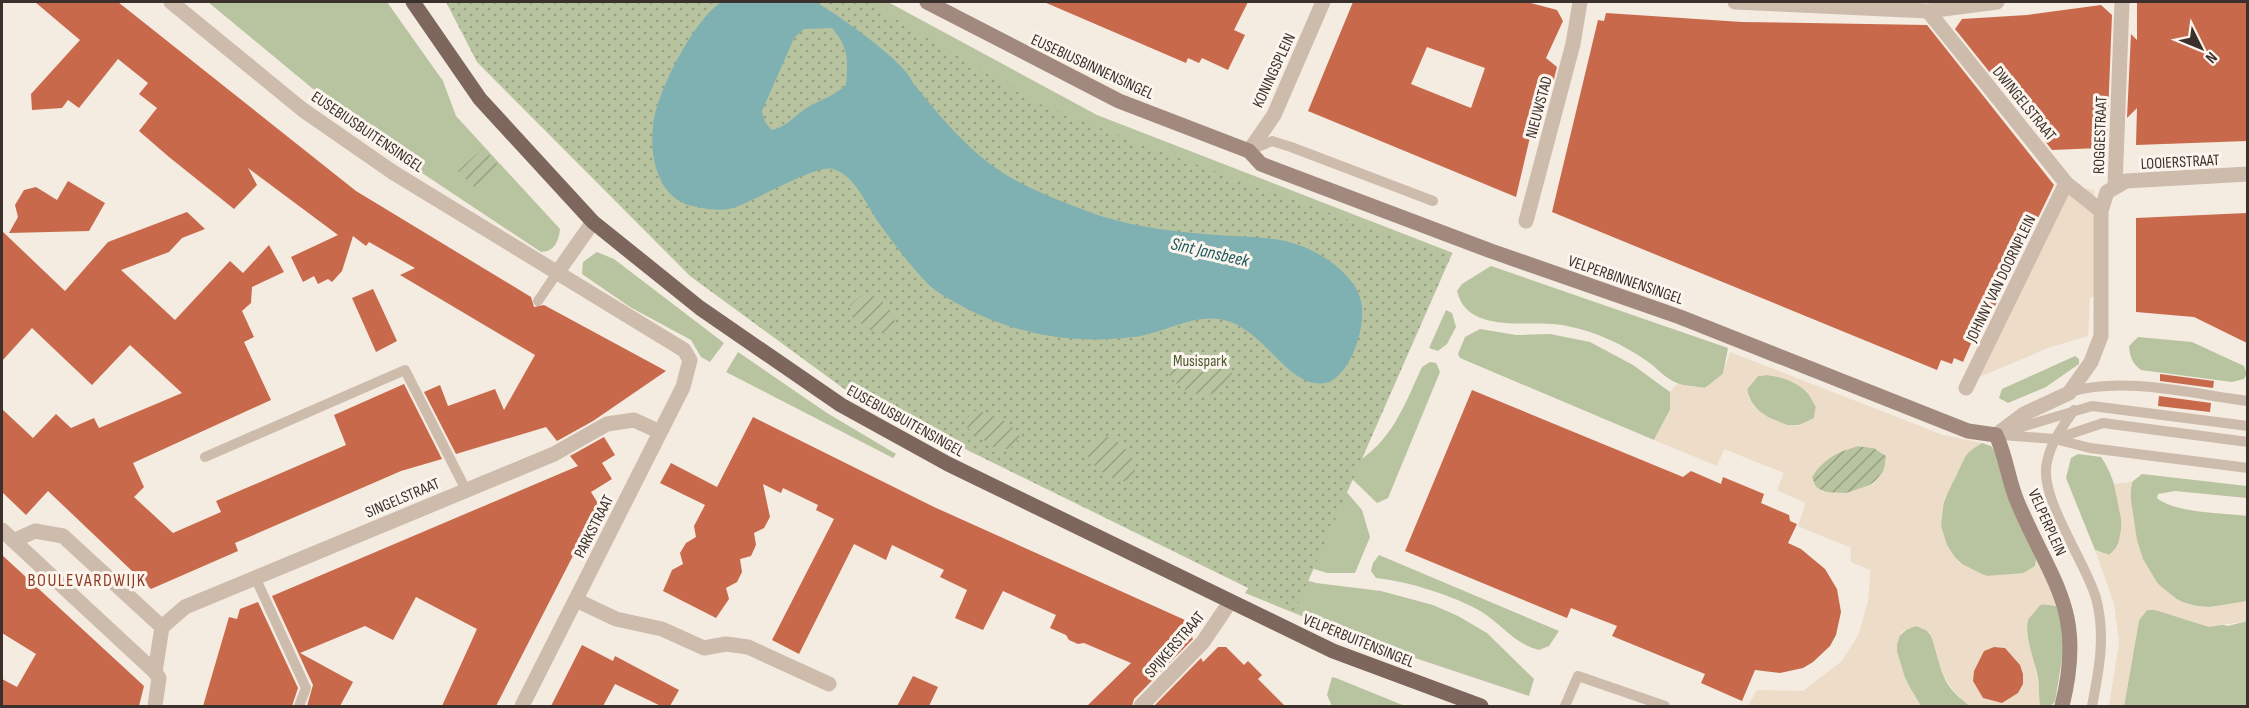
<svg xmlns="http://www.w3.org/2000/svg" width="2249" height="708" viewBox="0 0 2249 708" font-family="'Sofia Sans Condensed',sans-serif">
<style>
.grass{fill:#b8c4a0}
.park{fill:url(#park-dots)}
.garden{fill:url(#garden-furrows)}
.plaza{fill:#ecdcc8;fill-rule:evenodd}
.water{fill:#7fb0b2;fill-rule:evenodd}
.building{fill:#c8694b;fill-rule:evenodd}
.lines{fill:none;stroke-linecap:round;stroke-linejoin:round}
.lane{stroke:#cdbbac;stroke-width:10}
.street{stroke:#cdbbac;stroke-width:15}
.secondary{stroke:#a18a7d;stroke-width:15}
.primary{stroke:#7d675c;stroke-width:15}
.labels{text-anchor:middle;stroke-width:6;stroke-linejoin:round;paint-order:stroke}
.street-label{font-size:16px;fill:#3b302b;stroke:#fbf5ee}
.park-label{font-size:16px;fill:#4a5a2e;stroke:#fbf5ee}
.water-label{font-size:18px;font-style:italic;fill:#1f5a5e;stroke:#fbf5ee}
.neighbourhood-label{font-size:18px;letter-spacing:1.5px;fill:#8c3b22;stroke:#fbf5ee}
</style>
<defs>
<pattern id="park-dots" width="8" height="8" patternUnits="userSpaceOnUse" patternTransform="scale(1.5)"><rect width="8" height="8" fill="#b8c4a0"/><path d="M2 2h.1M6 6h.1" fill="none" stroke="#97a083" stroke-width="1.8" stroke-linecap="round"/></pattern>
<pattern id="garden-furrows" width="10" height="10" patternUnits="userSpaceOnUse" patternTransform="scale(1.5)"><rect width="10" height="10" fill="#b8c4a0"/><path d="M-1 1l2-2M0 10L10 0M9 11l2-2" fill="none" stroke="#97a083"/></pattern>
</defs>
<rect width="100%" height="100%" fill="#f4ebe1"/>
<path class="grass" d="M208,2H387L443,81L456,116L560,229C559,241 554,252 541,252L383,147Z
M860,2H888L1097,115L1453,253L1431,273L1169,181Z
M597,252L614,259L724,343L710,362L701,357L691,340L630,307L582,274L583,262Z
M1491,266L1728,348L1723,374L1705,388C1696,386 1685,387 1677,383C1666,379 1657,368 1647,361C1622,344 1597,332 1567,326C1533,318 1468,337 1457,291L1462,284Z
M1446,310L1452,313L1456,327L1447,344L1438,351L1429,348Z
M1480,329L1516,335L1550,334L1590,342L1633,365L1670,392V410L1654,440L1460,358L1458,354L1465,337Z
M2138,337L2192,342L2244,366L2247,374L2244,379L2232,382L2141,370C2132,363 2130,357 2129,346Z
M738,352L827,413L896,454L893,458L726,372Z
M2075,356L2079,359V364L2046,387L2008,403L1999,398L2002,389Z
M1430,362L1436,363L1440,372L1388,498L1377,503L1348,475L1351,466C1392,442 1403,408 1422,367Z
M1767,375C1789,377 1808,386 1816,407L1814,418C1791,437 1751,416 1747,389L1758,376Z
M1982,443L1991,446L1995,452L2037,555L2035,566C2001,593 1946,570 1941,527C1939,508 1948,491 1957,474C1963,460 1967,449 1982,443Z
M2078,454L2101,457C2116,477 2134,539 2109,555L2095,550L2066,478L2071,458Z
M2142,474L2247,486V498L2175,491L2158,494L2157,498C2174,513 2224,513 2247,516V601C2231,604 2214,609 2197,606C2145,598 2124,527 2132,482Z
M1344,489L1362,510L1370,537L1355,573H1327L1288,561Z
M1379,555L1559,631L1549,646L1539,650C1515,644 1502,625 1482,612C1455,596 1407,581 1376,578L1371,571L1373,563Z
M1262,567L1316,583L1381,591L1433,605L1458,616L1487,633L1534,679L1529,696L1361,640L1245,593Z
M2047,603L2056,606L2066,634L2055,702L2050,706H2040C2036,697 2040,688 2038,678C2034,655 2011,611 2047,603Z
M2147,610H2155L2228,626L2247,621V706H2124L2139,620Z
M1911,626C1939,622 1936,664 1947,683C1953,693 1962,700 1971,706H1921C1909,687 1892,660 1898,637Z
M1332,677L1336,678L1405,706H1332L1327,695Z"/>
<path class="park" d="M446,2H867L1035,102L1145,146L1410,242L1452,254L1295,611L847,391L690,276L477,62Z"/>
<path class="garden" d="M483,148L502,169L479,192L458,171Z
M871,294C884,301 906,320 887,334L871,331L852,317L850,305L859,297Z
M1207,356L1215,357L1230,368L1233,377L1222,392C1197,398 1178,392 1166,369L1176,359Z
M971,411C989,411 1011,421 1020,437L1010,449H996L965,426Z
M1107,437C1125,441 1137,462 1135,479L1130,483C1114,479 1088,469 1086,450L1093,439Z
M1858,446L1874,448L1886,456C1890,494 1816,507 1811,477C1823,460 1837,451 1858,446Z"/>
<path class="plaza" d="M2069,186L2094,190L2101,292L2090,298L2088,336L2048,348L1977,378Z
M1730,352L1943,435L1982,443L1967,453L1944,500L1941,526L1947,545L1958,562L1986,576L2024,573L2035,566L2037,555L2053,588L2056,606L2041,604L2027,621V636L2038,680L2040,706L1968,705L1953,690L1942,673L1930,632L1916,626L1901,632L1896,648L1906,681L1921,706H1748L1757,690L1803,691L1842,661L1859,634L1868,601L1871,567L1870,570L1851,562L1850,543L1849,547L1798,526L1806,503L1777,490L1784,473L1724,449L1717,466L1654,440L1670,410V392L1677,384L1704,388L1709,385L1723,374ZM1767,375L1785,378L1806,390L1816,407L1814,418L1797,426L1787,425L1768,417L1755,408L1749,399L1747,389L1758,376ZM1858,446L1874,448L1886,456L1884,470L1873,484L1846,493L1823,492L1816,487L1812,477L1820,465L1837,453ZM1994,647L2006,648L2005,654L2014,658L2023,674V684L2018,693L2002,703L1983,698L1973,681L1986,656L1983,651Z
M2132,482L2130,493L2137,540L2143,559L2158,584L2179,601L2195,606L2210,607L2247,601V621L2209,627L2155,610H2147L2139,620L2124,706H2109L2119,643L2114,603L2095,550L2109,555L2118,546L2122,524L2114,484Z"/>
<path class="water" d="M721,2H815C835,12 908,64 913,83C938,114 964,146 997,169C1022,186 1055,199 1084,210C1130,228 1184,233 1233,236C1257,237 1282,238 1304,247C1326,256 1355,276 1361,301C1367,324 1351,377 1325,383C1287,390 1264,325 1219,319C1190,315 1161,334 1133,337C1063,346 994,330 935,290C920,279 891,240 879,223C867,206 855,175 833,169C815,164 753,203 729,209C719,211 707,209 697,207C656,201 648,153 654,118C661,84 694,21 721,2ZM832,28C849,48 848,59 846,85C834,96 822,99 808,107C795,115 787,127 772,130L765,122L762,111L794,38L804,29Z"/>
<path class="building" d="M35,2H118L356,191L531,297L534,307L544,305L666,371L593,421L557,441L546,427L456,454L424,392L440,385L448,406L495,389L504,410L535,355L400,275L415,268L369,242L366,246L353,236L342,271L332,282L328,279L318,284L314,276L303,282L291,257L338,235L248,168L257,185L234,209L169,157L139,131L157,108L139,94L148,83L118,59L79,108L68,100L62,108L32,110L31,94L80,40Z
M1044,2H1248L1234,30L1245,35L1228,70L1202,58L1199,63L1188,58L1186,63Z
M1353,2H1527L1557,10L1563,21L1546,58L1557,67L1552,87L1542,86L1516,197L1308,111ZM1427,47L1485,68L1471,108L1411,84Z
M2137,2H2247V141L2136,145L2137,108L2127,118L2131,34L2137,40Z
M2101,5L2112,15L2107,140L2099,148L2052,150L1955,29L1962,19L2027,15Z
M1606,13L1742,22L1927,25L2054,185L1978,341L1973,339L1963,362L1954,358L1952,364L1941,360L1937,370L1552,212L1598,20L1604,21Z
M68,181L105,203L89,231L9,233L18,217L15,205L24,190L36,187L57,200Z
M187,212L205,229L182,238L169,252L121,270L175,320L230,261L243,273L269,245L284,272L252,287L251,303L242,311L254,337L244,342L271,400L133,463L144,487L134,497L173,533L221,512L216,501L346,445L334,415L404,384L442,459L401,471L235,543L238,551L151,589L48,491L26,515L2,492V409L33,438L56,414L71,428L94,418L99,428L182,393L130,345L92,385L32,328L2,361V231L65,291L108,242Z
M2247,213V343L2194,317L2136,312V218Z
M373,289L397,341L376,352L352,298Z
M2160,374L2214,381L2213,388L2160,381Z
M1472,390L1683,477L1691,471L1721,484L1723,477L1764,494L1761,503L1789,515L1790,521L1797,524L1788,543L1801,549L1825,569L1837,589L1841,612L1836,635L1830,646L1813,662L1803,668L1780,673L1755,670L1742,701L1701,683L1705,674L1612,636L1617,626L1571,608L1567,618L1405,551Z
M2159,396L2211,403L2210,412L2158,406Z
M753,417L934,507L1185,620L1193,639L1134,699L1132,706H1087L1131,663L1084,643L1078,644L1069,640L1066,635L1050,628L1056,615L1003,591L983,630L955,618L967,590L940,577L944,570L892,545L886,560L854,544L799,654L772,640L834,519L816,510L818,505L783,488L781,493L763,484L770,517L764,528L754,533L756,545L751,556L740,559L742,572L737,582L726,588L729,599L716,618L663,591L672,570L683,564L680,553L686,543L696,537L694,526L705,505L660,483L671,463L717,487Z
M604,437L615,455L602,463L612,479L591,492L599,505L496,706H442L477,629L416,597L393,640L365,626L300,653L353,682L340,706H307L313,685L272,596L578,466L570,456Z
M2,555L144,686L139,706H2V679L17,687L36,654L2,633Z
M258,602L298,688L292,706H203L229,617L237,619L240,609Z
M582,645L613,661L615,656L679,690L670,706H661L615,684L603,706H551Z
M1218,647H1226L1244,665L1248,661L1262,675L1258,679L1285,706H1154L1201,658L1203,662Z
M1994,647L2005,648L2020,665L2023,674V684L2018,693L2002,703L1983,698L1973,681L1974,671L1984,651Z
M913,676L938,687L929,706H897Z"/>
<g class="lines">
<path class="lane" d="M1251,150L1272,141L1291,147L1433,201
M538,301L557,273
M2070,392C2124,376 2192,394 2248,401
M2074,410C2063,426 2051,442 2047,462C2038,497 2086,562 2096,598C2106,635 2099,670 2092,706
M2008,431L2092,406L2248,426
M2002,435L2055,439L2090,448L2248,468
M2055,439L2103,423L2248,442
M205,457L405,370L466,490
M255,577L306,688L299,706
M1565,706L1578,676L1665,706"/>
<path class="street" d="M171,2L303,110L394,173L684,350L690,360L683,387L522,706
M1735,2L1928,11L1997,2
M1928,11L2066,183L2101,211
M1249,151L1274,115L1323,2
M2115,186L2122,2
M1526,221L1573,44L1580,2
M557,273L593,222
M1966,388L2066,183
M1996,435L2024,414L2069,393L2091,362L2101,336V211L2107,192L2126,181L2248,174
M2,530L155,672L159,678L155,706
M13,541L35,531L63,536L162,627
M576,600L616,619L662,629L704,648L726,644L748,647L829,684
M162,627L185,607L554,454L607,424L634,420L660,432
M155,672L162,627
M1141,706L1203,642L1230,602"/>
<path class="secondary" d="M927,2L1119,101L1249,151L1261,164L1491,251L1680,317L1968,431L1996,435C2006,456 2008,479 2017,501C2052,584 2086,610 2062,706"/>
<path class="primary" d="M413,2L480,99L593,222L700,308L841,405L948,464L1333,651L1481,706"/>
</g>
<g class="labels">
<g class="street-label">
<text transform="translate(1093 66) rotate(25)" y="6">EUSEBIUSBINNENSINGEL</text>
<text transform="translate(1273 70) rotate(-65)" y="6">KONINGSPLEIN</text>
<text transform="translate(2025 103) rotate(51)" y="6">DWINGELSTRAAT</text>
<text transform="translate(1538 107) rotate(-75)" y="6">NIEUWSTAD</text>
<text transform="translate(368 131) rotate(34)" y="6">EUSEBIUSBUITENSINGEL</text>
<text transform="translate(2099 135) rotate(-88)" y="6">ROGGESTRAAT</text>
<text transform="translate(2180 161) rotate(-3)" y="6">LOOIERSTRAAT</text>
<text transform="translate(2000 278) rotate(-64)" y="6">JOHNNY VAN DOORNPLEIN</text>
<text transform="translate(1626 279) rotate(19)" y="6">VELPERBINNENSINGEL</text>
<text transform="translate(906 420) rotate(29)" y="6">EUSEBIUSBUITENSINGEL</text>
<text transform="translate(402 497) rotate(-23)" y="6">SINGELSTRAAT</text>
<text transform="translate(2048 522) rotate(66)" y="6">VELPERPLEIN</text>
<text transform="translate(593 526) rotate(-63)" y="6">PARKSTRAAT</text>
<text transform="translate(1359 640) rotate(22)" y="6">VELPERBUITENSINGEL</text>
<text transform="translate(1174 644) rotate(-49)" y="6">SPIJKERSTRAAT</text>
</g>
<g class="park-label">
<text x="1200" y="366">Musispark</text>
</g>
<g class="water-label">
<text transform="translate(1210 252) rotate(13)" y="6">Sint Jansbeek</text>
</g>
<g class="neighbourhood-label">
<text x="87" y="586">BOULEVARDWIJK</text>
</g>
</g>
<rect width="2249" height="708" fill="none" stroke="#3b302b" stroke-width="6"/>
<g transform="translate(2201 48) rotate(133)" stroke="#fbf5ee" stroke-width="4.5" paint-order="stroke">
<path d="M0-4.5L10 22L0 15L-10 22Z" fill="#3b302b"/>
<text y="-9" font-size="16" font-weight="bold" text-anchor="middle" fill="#3b302b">N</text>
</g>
</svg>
